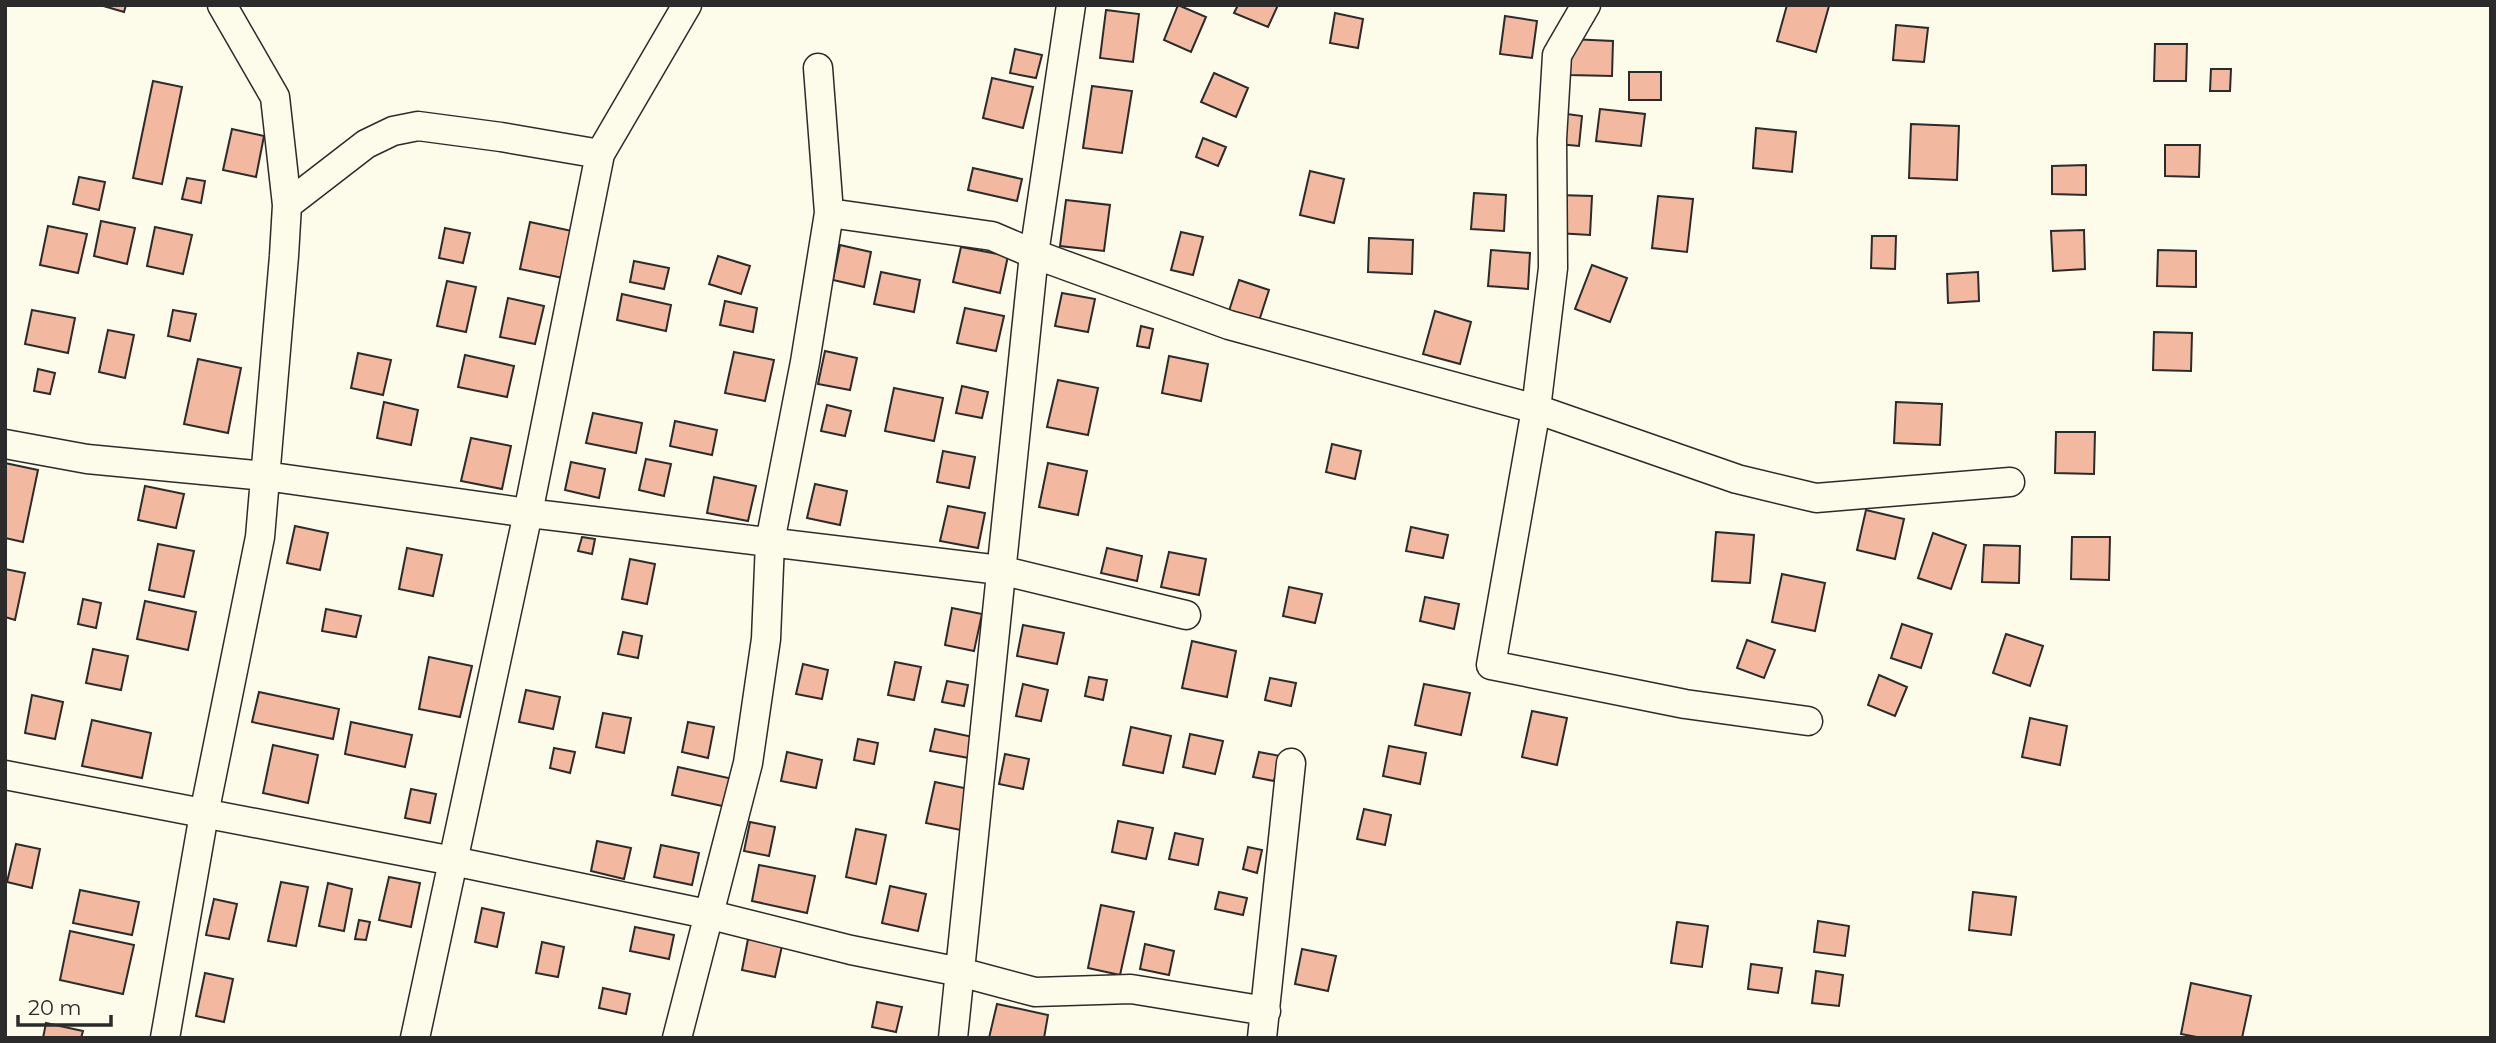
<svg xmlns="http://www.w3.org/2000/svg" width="2496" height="1043" viewBox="0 0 2496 1043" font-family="Montserrat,sans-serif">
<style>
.building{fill:#f2b8a0;stroke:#2b2b2b;stroke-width:2}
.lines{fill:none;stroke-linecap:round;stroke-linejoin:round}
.minor-casing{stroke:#2b2b2b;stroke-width:31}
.minor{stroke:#fdfbea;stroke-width:28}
</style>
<rect width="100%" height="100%" fill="#fdfbea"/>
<path class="building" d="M100,5H126L124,12Z
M1178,5L1206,17L1191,52L1164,40Z
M1238,5H1278L1268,27L1234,13Z
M1787,5L1829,6L1816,52L1777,41Z
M1106,10L1139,14L1133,62L1100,58Z
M1335,13L1363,19L1358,48L1330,43Z
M1505,16L1537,21L1532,58L1500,54Z
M1896,25L1928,28L1924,62L1893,60Z
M1570,39L1613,41L1612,76L1569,75Z
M2155,44H2187L2186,81H2154Z
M1015,49L1042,55L1036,78L1010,73Z
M2211,69H2231L2230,91H2210Z
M1629,72H1661V100H1629Z
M1214,73L1248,88L1236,117L1201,102Z
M992,78L1033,87L1023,128L983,118Z
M153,81L182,87L162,184L133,178Z
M1092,86L1132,91L1122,153L1083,148Z
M1600,109L1645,114L1641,146L1596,141Z
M1560,113L1582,116L1579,146L1558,144Z
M1911,124L1959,126L1957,180L1909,178Z
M1756,128L1796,132L1792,172L1753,168Z
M232,129L264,136L256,177L223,170Z
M1203,138L1226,147L1218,166L1196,157Z
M2165,145H2200L2199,177L2165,176Z
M2086,165V195L2052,194V166Z
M973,168L1022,179L1017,201L968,190Z
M1310,171L1344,179L1334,223L1300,215Z
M79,177L105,182L99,210L73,204Z
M187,178L205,181L201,203L182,199Z
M1474,193L1506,195L1504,231L1471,229Z
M1558,195L1592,196L1590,235L1556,233Z
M1658,196L1693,199L1687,252L1652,248Z
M1066,200L1110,205L1104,251L1060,246Z
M101,221L135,228L127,264L94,256Z
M530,222L572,231L563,278L520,269Z
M48,226L87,234L78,273L40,265Z
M155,227L192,235L183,274L147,266Z
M445,228L470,233L463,263L439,258Z
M2084,230L2085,269L2053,271L2051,231Z
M1181,232L1203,237L1193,275L1171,270Z
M1872,236H1896L1895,269L1871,268Z
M1369,238L1413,240L1412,274L1368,272Z
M840,245L871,252L864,287L833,280Z
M961,247L1008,256L1000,293L953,282Z
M1491,250L1530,253L1528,289L1488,286Z
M2158,250L2196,251V287L2157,286Z
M718,256L750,266L741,294L709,284Z
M634,261L669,268L664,289L630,282Z
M1592,265L1627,278L1610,322L1575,309Z
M881,272L920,280L914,312L874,304Z
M1978,272L1979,301L1948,303L1947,274Z
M1239,280L1269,290L1258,324L1228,314Z
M447,281L476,287L466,332L437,326Z
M1062,293L1095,299L1088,332L1055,326Z
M622,294L671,305L666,331L617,320Z
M508,298L544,306L535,344L500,337Z
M725,301L757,308L753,332L720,325Z
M965,308L1004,316L996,351L957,343Z
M32,310L75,318L68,353L25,344Z
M173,310L196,314L190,341L168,336Z
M1435,311L1471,322L1460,364L1423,354Z
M1141,326L1153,329L1149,348L1137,346Z
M108,330L134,335L125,378L99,372Z
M2154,332L2192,333L2191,371L2153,370Z
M825,351L857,358L850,390L818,384Z
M734,352L774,360L765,401L725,393Z
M358,353L391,360L383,395L351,388Z
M465,355L514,366L507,397L458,387Z
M1169,356L1208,364L1201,401L1162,393Z
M198,359L241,368L228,433L184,424Z
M38,369L55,373L50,394L34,391Z
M1058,380L1098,388L1088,435L1047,427Z
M962,386L988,392L982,418L956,413Z
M894,388L943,398L934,441L885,431Z
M384,402L418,410L411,445L377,438Z
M1896,402L1942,404L1940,445L1894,443Z
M827,405L851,411L845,436L821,431Z
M593,413L642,423L636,453L586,443Z
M675,421L717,430L712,455L670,446Z
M2056,432H2095L2094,474L2055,473Z
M471,438L511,446L502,489L461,481Z
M1332,444L1361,451L1355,479L1326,472Z
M943,451L975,457L969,488L937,482Z
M646,459L671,464L664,496L639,490Z
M571,462L605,469L599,498L565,490Z
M5,463L38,470L23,542L5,538Z
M1048,463L1087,471L1078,515L1039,507Z
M714,477L756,486L748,521L707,513Z
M815,484L847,491L840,525L807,518Z
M145,486L184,494L176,528L138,520Z
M948,506L985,513L978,548L940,541Z
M1866,510L1904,519L1895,559L1857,550Z
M295,526L328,533L320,570L287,563Z
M1411,527L1448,535L1443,558L1406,551Z
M1716,532L1754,535L1750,583L1712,581Z
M1933,533L1966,545L1951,589L1918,578Z
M582,537L595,539L592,554L578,551Z
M2072,537H2110L2109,580L2071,579Z
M158,544L194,551L184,597L149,590Z
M1984,545L2020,546L2019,583L1982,582Z
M407,548L442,555L433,596L399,589Z
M1107,548L1142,556L1137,581L1101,573Z
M1169,552L1206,559L1199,595L1161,587Z
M630,559L655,564L647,604L622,599Z
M5,569L25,573L15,620L5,617Z
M1782,574L1825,583L1815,631L1772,622Z
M1289,587L1322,594L1315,623L1283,616Z
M1425,597L1459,604L1454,629L1420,621Z
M83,599L101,603L96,628L78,624Z
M145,601L196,612L188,650L137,639Z
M952,608L982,614L974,651L945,645Z
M326,609L361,616L356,637L322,631Z
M1902,624L1932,634L1921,668L1891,658Z
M1023,625L1064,633L1057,664L1017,656Z
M623,632L642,636L638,658L618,654Z
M2006,634L2043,646L2030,686L1993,673Z
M1747,640L1775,650L1764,678L1737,668Z
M1192,641L1236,651L1227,697L1182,688Z
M93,649L128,656L121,690L86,683Z
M429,657L472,666L460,717L419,709Z
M895,662L921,667L914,700L888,695Z
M803,664L828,670L822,699L796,694Z
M1879,675L1907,687L1895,716L1868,705Z
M1089,677L1107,680L1103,700L1085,696Z
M1270,678L1296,683L1291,706L1265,700Z
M947,681L968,685L964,706L942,702Z
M1023,684L1048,690L1041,721L1016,716Z
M1424,684L1470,693L1461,735L1415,725Z
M526,690L560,697L553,729L519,722Z
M259,692L339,709L333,739L252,722Z
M32,695L63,702L55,739L25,733Z
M1532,711L1567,718L1557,765L1522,757Z
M603,713L631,718L624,753L596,747Z
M2030,718L2067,726L2060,765L2022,757Z
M92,720L151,733L142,778L82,766Z
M351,722L412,735L405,767L345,754Z
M688,722L714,727L708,758L682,752Z
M1131,727L1171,736L1163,773L1123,765Z
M935,729L973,737L969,758L930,751Z
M1190,734L1223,741L1215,774L1183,767Z
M858,739L878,743L874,764L854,760Z
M273,745L318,755L308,803L263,793Z
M1389,746L1426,753L1420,784L1383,776Z
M554,748L575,752L570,773L550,768Z
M787,752L822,760L816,788L781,781Z
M1259,752L1280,756L1274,781L1253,777Z
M1005,754L1029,759L1023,789L999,784Z
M678,767L733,779L727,807L672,795Z
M935,782L969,789L961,830L926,823Z
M411,789L436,794L430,823L405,818Z
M1364,809L1391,815L1385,845L1357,839Z
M1118,821L1153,828L1146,859L1112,852Z
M750,822L775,827L769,856L744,851Z
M856,829L886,835L876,884L846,877Z
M1175,833L1203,839L1198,865L1169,859Z
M597,841L631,848L624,879L591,871Z
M16,844L40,849L32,888L7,882Z
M661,845L699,853L692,885L654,877Z
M1248,847L1262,850L1257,873L1243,869Z
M759,865L815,876L807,913L752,901Z
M389,877L420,883L411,927L379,920Z
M281,882L308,887L296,946L268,941Z
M328,883L352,889L344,931L319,926Z
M890,886L926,894L918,931L882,923Z
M80,890L139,902L132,935L73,923Z
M1219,892L1247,898L1243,915L1215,909Z
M1973,892L2016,897L2011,935L1969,930Z
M214,899L237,904L229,939L206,935Z
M1101,905L1134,912L1120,975L1088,968Z
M482,908L504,913L497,947L475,942Z
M359,920L370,922L366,940L355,939Z
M1818,921L1849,926L1845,956L1814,952Z
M1677,922L1708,926L1702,967L1671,963Z
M635,927L674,935L669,959L630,951Z
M70,931L134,945L123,994L60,980Z
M748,939L782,946L775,977L742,970Z
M542,942L564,947L558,977L536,973Z
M1145,944L1174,951L1169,975L1140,969Z
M1302,949L1336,956L1328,991L1295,984Z
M1751,964L1782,968L1778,993L1748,989Z
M1816,971L1843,975L1839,1006L1812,1003Z
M205,973L233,979L224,1022L196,1016Z
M2191,983L2251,996L2242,1038H2202L2181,1034Z
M603,988L630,994L626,1014L599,1008Z
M877,1002L902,1007L896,1032L872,1027Z
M997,1004L1048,1015L1044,1038H989Z
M46,1023L83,1031L81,1038H43Z"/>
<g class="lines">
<g class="minor-casing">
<path id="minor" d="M1586,5L1557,55L1552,139L1553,268L1536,409L1491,665L1685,704L1808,721
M287,205L366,144L393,131L418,126L501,137L600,154
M829,213L992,236L1034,254L1229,325L1536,409L1737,479L1816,498L2010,482
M5,444L87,459L265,476L528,513L1000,570L1186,615
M5,775L453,861L707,914L851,950L960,972L1035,992L1131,989L1266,1011
M165,1038L204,814L260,537L284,256L287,205L275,97L222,5
M415,1038L528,513L600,154L687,5
M677,1038L748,763L766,639L770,542L805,362L829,213L818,68
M953,1038L1034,254L1071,5
M1262,1038L1291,763"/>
</g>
<use href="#minor" class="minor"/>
</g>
<rect width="2496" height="1043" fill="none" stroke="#2b2b2b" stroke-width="14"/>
<path d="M18 1015v10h93v-10" fill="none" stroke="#2b2b2b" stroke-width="3.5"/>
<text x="28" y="1015" font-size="21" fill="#2b2b2b" stroke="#fdfbea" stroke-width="5" paint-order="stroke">20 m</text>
</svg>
